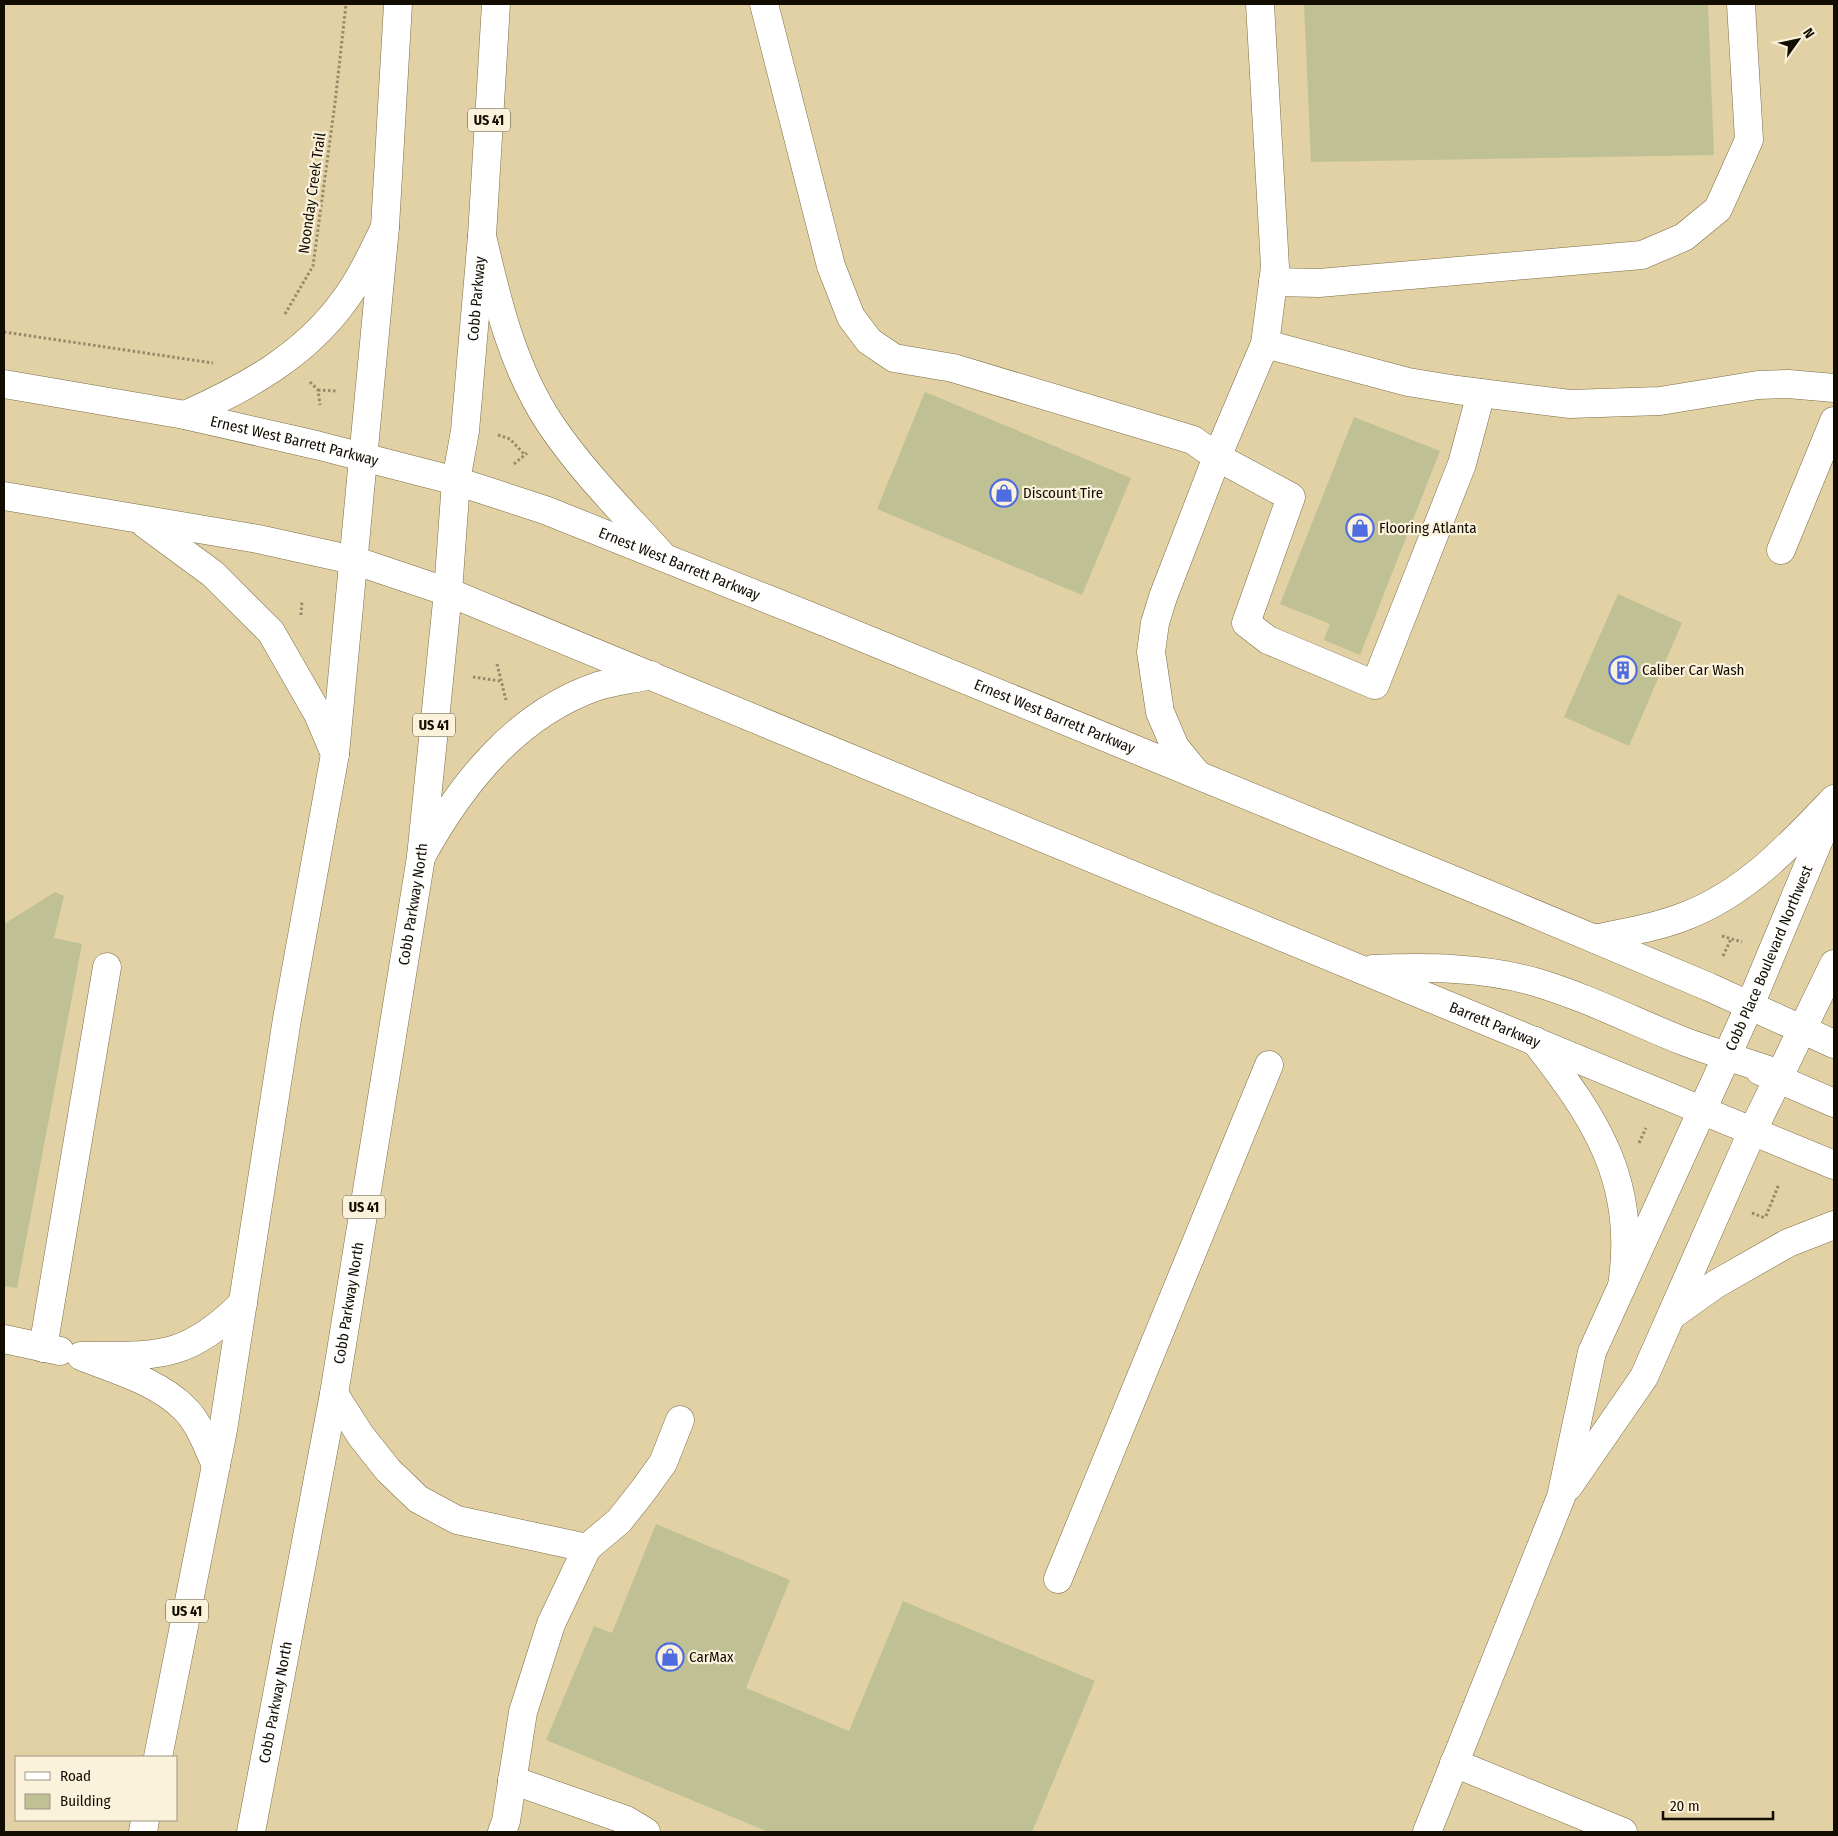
<svg xmlns="http://www.w3.org/2000/svg" width="1838" height="1836" viewBox="0 0 1838 1836" font-family="'Fira Sans Condensed',sans-serif">
<style>
.building{fill:#bfc194}
.lines{fill:none;stroke-linecap:round;stroke-linejoin:round}
.minor-casing{stroke:#7c6d44;stroke-width:29}
.major-casing{stroke:#7c6d44;stroke-width:29}
.highway-casing{stroke:#7c6d44;stroke-width:29}
.path{stroke:#978a6a;stroke-width:3;stroke-dasharray:2.5 2.5;stroke-linecap:butt}
.minor{stroke:#fff;stroke-width:28}
.major{stroke:#fff;stroke-width:28}
.highway{stroke:#fff;stroke-width:28}
.labels{text-anchor:middle;stroke-width:4.5;stroke-linejoin:round;paint-order:stroke}
.shield{fill:#fbf2dc;stroke:#585143;stroke-width:1}
.shield-label{font-size:14px;font-weight:bold;fill:#120c01}
.street-label{font-size:15px;fill:#120c01;stroke:#fbf2dc}
.poi-label{font-size:15px;fill:#120c01;stroke:#fbf2dc;text-anchor:start}
</style>
<rect width="100%" height="100%" fill="#e1d1a5"/>
<path class="building" d="M1304,4H1708L1714,155L1311,162Z
M925,392L1131,478L1082,595L877,509Z
M1354,417L1440,451L1360,655L1324,640L1330,624L1280,604Z
M1618,594L1682,623L1629,746L1564,717Z
M55,892L64,896L54,938L82,944L17,1288L4,1286V924Z
M656,1524L790,1580L746,1688L849,1731L903,1601L1095,1681L1032,1832H769L546,1740L594,1626L612,1633Z"/>
<g class="lines">
<g class="minor-casing">
<g id="minor">
<path d="M764,4L831,266L851,317L869,341L894,358L953,368L1193,440L1217,457L1291,497L1246,623L1268,640L1375,685L1462,464L1481,393"/>
<path d="M1273,282L1319,283L1642,255L1684,237L1718,209L1749,140L1741,4"/>
<path d="M1265,344L1408,382L1457,390L1570,404L1660,401L1758,385L1788,384L1834,388"/>
<path d="M1781,550L1834,421"/>
<path d="M1197,774L1175,747L1160,712L1151,652L1155,623L1163,597L1217,457L1265,344L1275,267L1260,4"/>
<path d="M4,1339L60,1351"/>
<path d="M43,1348L107,967"/>
<path d="M334,1394L361,1436L388,1470L418,1499L457,1520L587,1548"/>
<path d="M216,1465C207,1446 199,1422 184,1408C157,1381 115,1370 81,1356C158,1355 185,1361 243,1303"/>
<path d="M1568,1487L1644,1377L1752,1132L1834,964"/>
<path d="M1058,1579L1269,1065"/>
<path d="M1454,1763L1623,1832"/>
<path d="M512,1780L626,1820L646,1832"/>
<path d="M502,1832L506,1821L523,1712L551,1624L587,1548L619,1521L642,1492L663,1463L680,1420"/>
<path id="s1" d="M1427,1832L1561,1497L1592,1352L1750,1005L1834,804"/>
</g>
</g>
<g class="major-casing">
<g id="major">
<path d="M158,1757L223,1430L287,1019L335,754L385,227L398,4"/>
<path d="M143,1832L145,1820"/>
<path id="s2" d="M251,1832L334,1394L421,857L448,592L456,481L465,431L482,236L496,4"/>
</g>
</g>
<g class="highway-casing">
<g id="highway">
<path d="M482,236C497,301 513,369 551,425C582,471 622,511 660,553"/>
<path id="s3" d="M4,384L185,415L316,445L456,481L545,510L832,625L1497,898L1709,987L1834,1044"/>
<path d="M185,415C246,388 304,356 344,301C361,278 373,252 385,227"/>
<path id="s4" d="M4,496L258,539L353,560L448,592L1834,1165"/>
<path d="M145,524L213,574L271,632L318,714L335,754"/>
<path d="M421,857C461,784 516,714 598,686C615,681 634,679 651,675"/>
<path d="M1595,939C1626,932 1659,927 1688,915C1748,891 1791,844 1834,799"/>
<path d="M1373,969C1427,967 1483,967 1535,982C1586,997 1633,1021 1683,1041C1715,1053 1748,1063 1780,1074"/>
<path d="M1535,1041C1596,1119 1638,1182 1622,1286"/>
<path d="M1760,1071L1834,1103"/>
<path d="M1671,1316L1716,1284L1788,1243L1834,1225"/>
</g>
</g>
<path class="path" d="M285,314L313,266L335,103L346,4
M4,332L213,363
M310,382L318,390L320,405
M318,390L337,391
M498,435L510,439L525,455
M514,464L527,453
M301,615L302,601
M497,664L506,700
M473,677L500,681
M1722,936L1742,942
M1723,956L1731,939
M1639,1143L1646,1128
M1752,1213L1765,1218
M1766,1216L1779,1184"/>
<use href="#minor" class="minor"/>
<use href="#major" class="major"/>
<use href="#highway" class="highway"/>
</g>
<defs>
<g id="shop-ring" transform="scale(1.4375)"><circle r="9.5" fill="#fbf2dc" stroke="#4f6ce1" stroke-width="1.5"/><path d="M-5-2.5h2.3a2.7 3.5 0 0 1 5.4 0H5L5.5 6h-11ZM-1.5-2.5h3a1.5 2.3 0 0 0-3 0Z" fill="#4f6ce1"/></g>
<g id="building-ring" transform="scale(1.4375)"><circle r="9.5" fill="#fbf2dc" stroke="#4f6ce1" stroke-width="1.5"/><path d="M-4-6H4V6H1V3H-1V6H-4ZM-2.5-4.3h1.7v1.8h-1.7ZM.8-4.3h1.7v1.8H.8ZM-2.5-1h1.7V.8h-1.7ZM.8-1h1.7V.8H.8Z" fill="#4f6ce1"/></g>
</defs>
<g fill-rule="evenodd">
<use href="#shop-ring" x="1004" y="493"/>
<use href="#shop-ring" x="1360" y="528"/>
<use href="#building-ring" x="1623" y="670"/>
<use href="#shop-ring" x="670" y="1657"/>
</g>
<g class="labels">
<g class="shield">
<rect x="468" y="108.5" width="42" height="23" rx="4"/>
<rect x="413" y="713.5" width="42" height="23" rx="4"/>
<rect x="343" y="1195.5" width="42" height="23" rx="4"/>
<rect x="166" y="1599.5" width="42" height="23" rx="4"/>
</g>
<g class="shield-label">
<text x="489" y="125">US 41</text>
<text x="434" y="730">US 41</text>
<text x="364" y="1212">US 41</text>
<text x="187" y="1616">US 41</text>
</g>
<g class="street-label">
<text transform="translate(312 193) rotate(-82)" y="5">Noonday Creek Trail</text>
<text dy="5" stroke="none"><textPath href="#s2" startOffset="1551">Cobb Parkway</textPath></text>
<text dy="5" stroke="none"><textPath href="#s3" startOffset="296">Ernest West Barrett Parkway</textPath></text>
<text dy="5" stroke="none"><textPath href="#s3" startOffset="701">Ernest West Barrett Parkway</textPath></text>
<text dy="5" stroke="none"><textPath href="#s3" startOffset="1106">Ernest West Barrett Parkway</textPath></text>
<text dy="5" stroke="none"><textPath href="#s2" startOffset="942">Cobb Parkway North</textPath></text>
<text dy="5" stroke="none"><textPath href="#s1" startOffset="941">Cobb Place Boulevard Northwest</textPath></text>
<text dy="5" stroke="none"><textPath href="#s4" startOffset="1588">Barrett Parkway</textPath></text>
<text dy="5" stroke="none"><textPath href="#s2" startOffset="538">Cobb Parkway North</textPath></text>
<text dy="5" stroke="none"><textPath href="#s2" startOffset="132">Cobb Parkway North</textPath></text>
</g>
<g class="poi-label">
<text x="1023" y="498">Discount Tire</text>
<text x="1379" y="533">Flooring Atlanta</text>
<text x="1642" y="675">Caliber Car Wash</text>
<text x="689" y="1662">CarMax</text>
</g>
</g>
<rect width="1838" height="1836" fill="none" stroke="#120c01" stroke-width="10"/>
<rect x="15" y="1756" width="162" height="65" fill="#fbf2dc" stroke="#9e9684"/>
<rect x="25" y="1772" width="25" height="8" fill="#ffffff" stroke="#9e9684"/>
<text x="60" y="1781" font-size="15" fill="#120c01">Road</text>
<rect x="25" y="1794" width="25" height="15" fill="#bfc194" stroke="#9e9684"/>
<text x="60" y="1806" font-size="15" fill="#120c01">Building</text>
<g transform="translate(1798 40) rotate(57)" stroke="#fbf2dc" stroke-width="4" paint-order="stroke">
<path d="M0-4L9 19L0 12L-9 19Z" fill="#120c01"/>
<text y="-8" font-size="14" font-weight="bold" text-anchor="middle" fill="#120c01">N</text>
</g>
<path d="M1663 1811v8h110v-8" fill="none" stroke="#120c01" stroke-width="2.5"/>
<text x="1670" y="1811" font-size="15" fill="#120c01" stroke="#fbf2dc" stroke-width="4" paint-order="stroke">20 m</text>
</svg>
